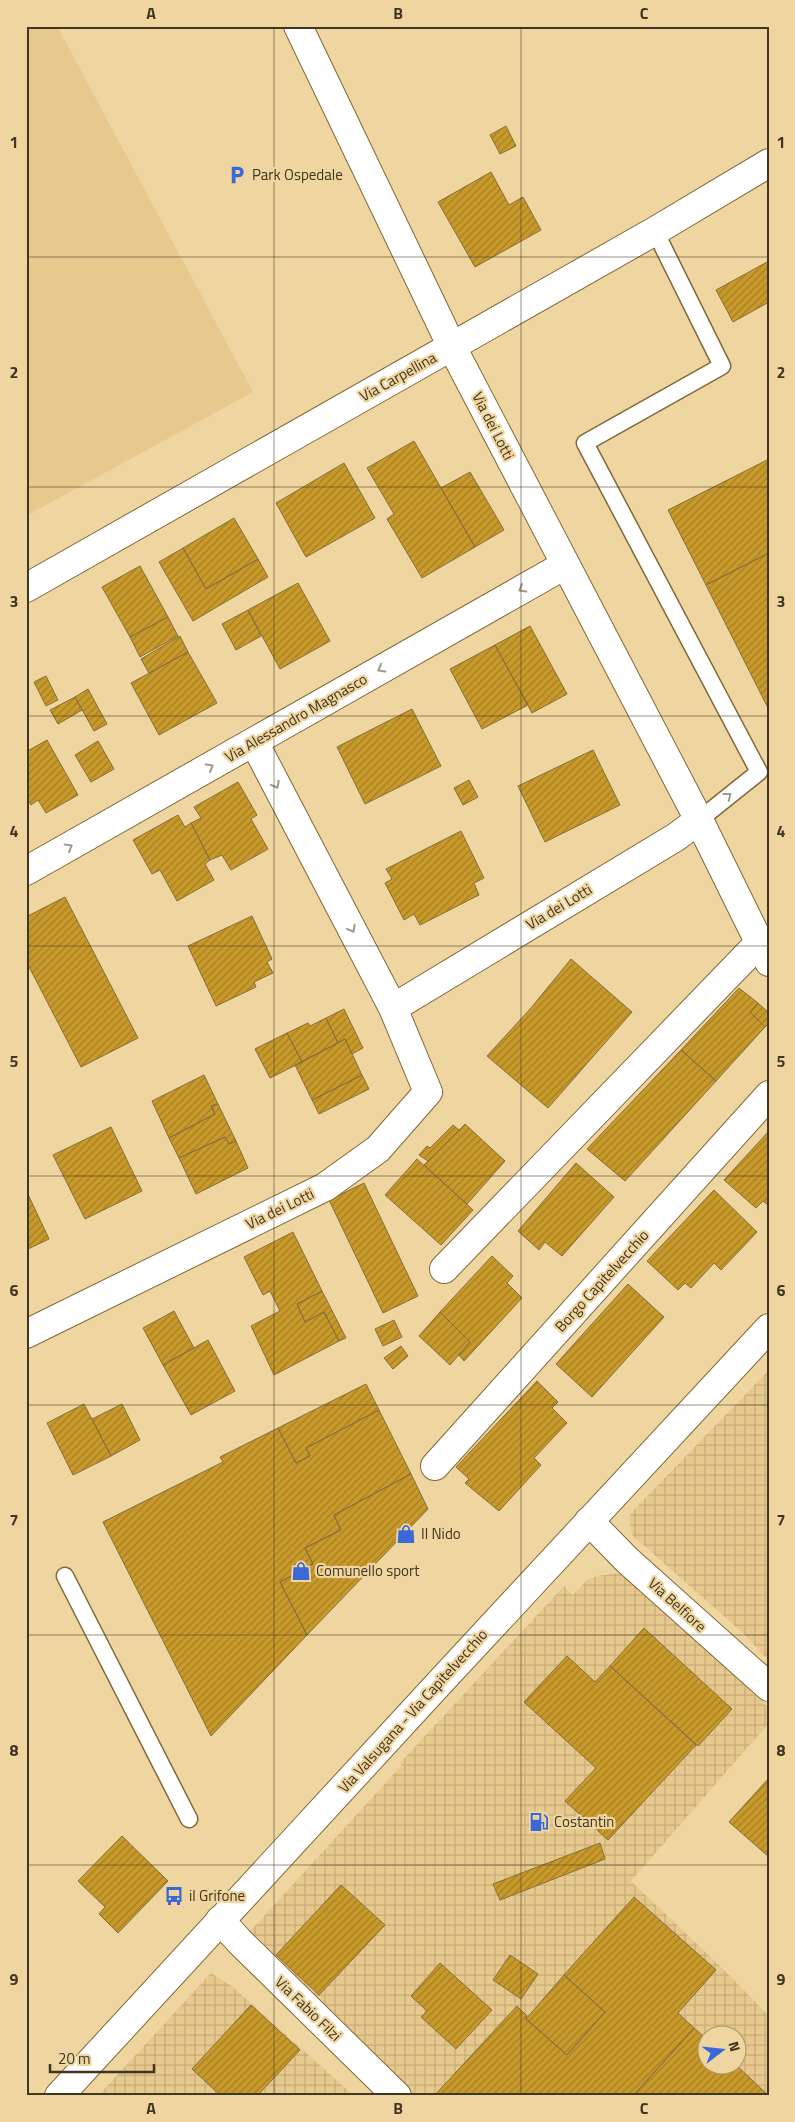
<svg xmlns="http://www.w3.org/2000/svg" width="795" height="2122" viewBox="0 0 795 2122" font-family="'Titillium Web',sans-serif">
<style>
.built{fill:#e7c98d}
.industrial{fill:url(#industrial-grid);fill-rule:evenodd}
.building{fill:url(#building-hatch);stroke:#866e3b}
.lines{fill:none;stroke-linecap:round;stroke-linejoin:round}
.lane-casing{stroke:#816937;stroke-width:19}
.street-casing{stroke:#816937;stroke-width:30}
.secondary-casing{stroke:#816937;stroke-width:30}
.lane{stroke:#fff;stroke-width:16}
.street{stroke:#fff;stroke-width:28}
.secondary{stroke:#fff;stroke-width:28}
.oneway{stroke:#a09a90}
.grid{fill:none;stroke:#413621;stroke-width:1;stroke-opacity:0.55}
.labels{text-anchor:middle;stroke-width:4.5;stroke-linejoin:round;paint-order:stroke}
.poi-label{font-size:15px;fill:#413621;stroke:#efd5a0;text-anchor:start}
.street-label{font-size:15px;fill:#413621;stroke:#efd5a0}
.neatline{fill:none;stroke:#413621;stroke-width:2}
.grid-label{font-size:16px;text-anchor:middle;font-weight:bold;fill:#413621}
</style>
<defs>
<pattern id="industrial-grid" width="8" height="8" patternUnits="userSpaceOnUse" patternTransform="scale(1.25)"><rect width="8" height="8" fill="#e7c98d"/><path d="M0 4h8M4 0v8" fill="none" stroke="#c7ad79"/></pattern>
<pattern id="building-hatch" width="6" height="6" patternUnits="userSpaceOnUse" patternTransform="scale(1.25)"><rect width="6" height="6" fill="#c89a2a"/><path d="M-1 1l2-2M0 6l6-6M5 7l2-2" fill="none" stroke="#a47e24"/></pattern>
</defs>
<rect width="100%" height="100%" fill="#efd5a0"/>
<path class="built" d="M26,26H57L253,392L26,516Z"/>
<path class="industrial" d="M769,1370V1661L745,1635L632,1535L629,1518L631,1513Z
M618,1573L637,1579L643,1591L769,1708V1723L631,1881L723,1969L769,2016V2096H399L243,1939L402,1765L400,1763L564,1586L573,1595L587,1580L598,1576ZM708,2034H738V2064H708Z
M211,1973L233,1987L354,2096H98Z"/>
<path class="building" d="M506,126L516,146L500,154L490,135Z
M491,172L509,205L523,197L541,230L475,267L438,202Z
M769,261V302L733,322L716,290Z
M414,441L475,547L422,578L387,519L394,514L367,468Z
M769,459V553L706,585L668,510Z
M344,463L375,518L306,557L276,503Z
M470,472L504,530L475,547L441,488Z
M234,518L258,559L206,589L183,548Z
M183,548L206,589L258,559L268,577L193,621L159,562Z
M769,553V710L706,585Z
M140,566L168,617L130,637L102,587Z
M298,583L330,641L280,669L248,610Z
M248,610L261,636L236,650L222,624Z
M168,617L178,636L140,657L130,637Z
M530,626L567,694L532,713L495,645Z
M180,636L188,652L149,673L141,659Z
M495,645L528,705L482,729L450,669Z
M188,652L217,703L159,735L131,683Z
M46,676L58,700L46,706L34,682Z
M88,689L107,724L94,731L75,697Z
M75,697L82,710L58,724L50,710Z
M412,709L441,766L365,804L337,747Z
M47,740L78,795L46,813L38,800L31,805L26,797V752Z
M98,741L114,769L91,782L75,755Z
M593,750L620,805L545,842L518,786Z
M469,780L478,797L463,805L454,788Z
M238,782L257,815L251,819L268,849L231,870L222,855L210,860L191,823L201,818L194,807Z
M178,815L185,827L191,823L210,860L205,864L214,880L177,901L160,870L152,874L133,840Z
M461,831L484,878L474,883L479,895L420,925L414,914L404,920L385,883L392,879L386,869Z
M65,897L138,1038L81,1067L26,961V917Z
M252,916L272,959L267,962L273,973L254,982L256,987L216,1006L188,946Z
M571,959L632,1012L548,1108L487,1056L531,1008Z
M739,988L758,1003L750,1012L765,1027L716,1081L681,1050Z
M758,1003L769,1013V1023L765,1027L750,1012Z
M344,1009L363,1048L352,1054L345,1039L338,1043L326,1018Z
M326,1018L338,1043L302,1062L287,1033L308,1023L310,1026Z
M287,1033L302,1062L270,1078L255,1049Z
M345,1039L362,1075L312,1100L295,1065Z
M681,1050L716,1081L625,1181L587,1149Z
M204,1075L218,1104L211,1106L215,1114L169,1138L152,1101Z
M362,1075L369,1089L319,1114L312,1100Z
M218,1104L236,1141L229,1144L225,1137L179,1158L169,1138L215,1114L211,1106Z
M465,1124L505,1161L467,1204L424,1165Z
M453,1125L459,1130L428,1161L419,1155L427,1146L430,1148Z
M111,1127L142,1191L85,1219L53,1155Z
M769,1131V1206L763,1201L756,1208L724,1180Z
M225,1137L229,1144L236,1141L248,1168L196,1194L179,1158Z
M417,1159L473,1210L441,1245L385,1195Z
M576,1163L614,1197L562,1256L545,1242L539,1250L518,1231Z
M364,1183L418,1296L383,1313L329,1200Z
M26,1190L49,1239L26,1250Z
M714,1190L757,1232L721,1270L714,1263L691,1288L685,1283L678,1290L647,1261Z
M293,1232L322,1291L297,1304L305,1322L324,1312L339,1341L274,1375L251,1326L280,1311L270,1291L263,1295L244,1257Z
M492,1256L513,1276L507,1283L522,1298L464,1361L459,1355L470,1342L440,1312Z
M628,1284L664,1317L592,1397L556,1364Z
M322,1291L346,1338L339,1341L324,1312L305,1322L297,1304Z
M174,1311L194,1348L163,1365L143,1328Z
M440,1312L470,1342L450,1365L419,1336Z
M394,1320L402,1337L383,1346L375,1329Z
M208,1340L235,1391L191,1415L163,1365Z
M401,1346L408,1356L393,1369L384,1358Z
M537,1381L558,1402L552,1408L567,1423L534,1458L541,1465L499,1511L465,1483L469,1479L456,1467Z
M366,1384L379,1410L306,1448L310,1456L296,1463L278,1428Z
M84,1404L111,1456L73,1475L47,1423Z
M122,1404L140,1440L111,1456L92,1419Z
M379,1410L411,1474L334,1515L341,1530L305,1548L313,1564L280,1582L307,1635L211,1736L103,1522L223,1462L220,1457L278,1428L296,1463L310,1456L306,1448Z
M411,1474L428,1509L307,1635L280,1582L313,1564L305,1548L341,1530L334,1515Z
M644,1628L732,1709L698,1746L610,1666Z
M567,1656L595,1682L610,1666L696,1745L608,1840L565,1801L596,1768L524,1702Z
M769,1778V1857L729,1822Z
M122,1836L168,1881L118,1933L99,1914L105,1907L78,1881Z
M600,1843L605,1859L500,1900L493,1884Z
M341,1885L385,1925L319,1995L276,1955Z
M634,1897L716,1970L678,2013L694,2028L633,2096H434L517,2006L527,2016L526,2019L567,2055L605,2012L564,1975Z
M510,1955L538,1974L521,1999L493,1980Z
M440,1963L492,2010L456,2049L421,2017L427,2011L411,1996Z
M564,1975L605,2012L567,2055L526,2019Z
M251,2005L300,2050L257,2096H221L192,2069Z
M694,2028L708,2040V2064H735L769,2096H633Z"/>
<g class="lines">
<g class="lane-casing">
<path id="lane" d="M655,231L722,366L585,443L759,772L699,820
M65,1576L189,1819"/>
</g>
<g class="street-casing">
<path id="street" d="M26,871L565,565
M393,1008L676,837L699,820
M444,1269L759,943
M26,1334L325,1187L378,1149L428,1092L393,1008L254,742
M435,1466L769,1095
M589,1521L627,1560L769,1687
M220,1920L240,1942L397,2096"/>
</g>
<g class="secondary-casing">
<path id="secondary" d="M298,26L452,347L699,820L769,962
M26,588L655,231L769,163
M59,2096C295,1839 531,1583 769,1328"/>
</g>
<use href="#lane" class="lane"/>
<use href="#street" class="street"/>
<use href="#secondary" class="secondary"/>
</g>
<defs><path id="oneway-chevron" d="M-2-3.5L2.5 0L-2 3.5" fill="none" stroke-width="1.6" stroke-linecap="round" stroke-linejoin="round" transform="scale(1.25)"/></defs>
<g class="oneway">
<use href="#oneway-chevron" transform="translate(522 589) rotate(150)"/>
<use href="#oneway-chevron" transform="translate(381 669) rotate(150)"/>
<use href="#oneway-chevron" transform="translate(210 767) rotate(-30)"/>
<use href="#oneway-chevron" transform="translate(276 785) rotate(62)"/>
<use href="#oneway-chevron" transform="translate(728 796) rotate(-38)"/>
<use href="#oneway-chevron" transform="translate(69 847) rotate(-30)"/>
<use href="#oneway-chevron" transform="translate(352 929) rotate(62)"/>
</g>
<path class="grid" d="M274,26V2096M521,26V2096M26,257H769M26,487H769M26,716H769M26,946H769M26,1176H769M26,1405H769M26,1635H769M26,1865H769"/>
<defs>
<g id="parking-bare" transform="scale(1.5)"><path d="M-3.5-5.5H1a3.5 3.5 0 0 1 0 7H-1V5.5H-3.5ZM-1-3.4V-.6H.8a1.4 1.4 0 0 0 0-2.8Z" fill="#3a68d8" stroke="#efd5a0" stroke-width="2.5" paint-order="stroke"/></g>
<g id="shop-bare" transform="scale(1.5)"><path d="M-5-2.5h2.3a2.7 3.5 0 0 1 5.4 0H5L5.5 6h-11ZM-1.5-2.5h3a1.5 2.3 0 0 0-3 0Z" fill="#3a68d8" stroke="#efd5a0" stroke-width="2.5" paint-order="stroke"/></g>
<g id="fuel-bare" transform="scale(1.5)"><path d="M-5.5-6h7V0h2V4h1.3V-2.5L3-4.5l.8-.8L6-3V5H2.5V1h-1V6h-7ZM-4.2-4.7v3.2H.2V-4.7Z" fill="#3a68d8" stroke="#efd5a0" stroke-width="2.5" paint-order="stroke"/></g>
<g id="bus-bare" transform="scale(1.5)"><path d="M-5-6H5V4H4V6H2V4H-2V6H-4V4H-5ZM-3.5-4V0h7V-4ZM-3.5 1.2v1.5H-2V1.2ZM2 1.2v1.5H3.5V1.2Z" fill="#3a68d8" stroke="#efd5a0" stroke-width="2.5" paint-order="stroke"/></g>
</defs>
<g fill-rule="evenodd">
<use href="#parking-bare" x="237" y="175"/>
<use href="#shop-bare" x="406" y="1534"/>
<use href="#shop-bare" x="301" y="1571"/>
<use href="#fuel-bare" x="539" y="1822"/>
<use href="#bus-bare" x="174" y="1896"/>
</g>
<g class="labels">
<g class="poi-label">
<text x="252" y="180">Park Ospedale</text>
<text x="421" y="1539">Il Nido</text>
<text x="316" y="1576">Comunello sport</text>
<text x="554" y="1827">Costantin</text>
<text x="189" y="1901">il Grifone</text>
</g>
<g class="street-label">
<text transform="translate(398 377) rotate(-29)" y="5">Via Carpellina</text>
<text transform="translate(493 426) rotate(63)" y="5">Via dei Lotti</text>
<text transform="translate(296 718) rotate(-30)" y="5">Via Alessandro Magnasco</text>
<text transform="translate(559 907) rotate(-31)" y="5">Via dei Lotti</text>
<text transform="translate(280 1209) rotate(-26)" y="5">Via dei Lotti</text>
<text transform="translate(602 1281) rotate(-48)" y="5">Borgo Capitelvecchio</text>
<text transform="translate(677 1605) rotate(42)" y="5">Via Belfiore</text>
<text transform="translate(413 1711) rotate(-48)" y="5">Via Valsugana - Via Capitelvecchio</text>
<text transform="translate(308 2009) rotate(44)" y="5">Via Fabio Filzi</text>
</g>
</g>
<rect width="795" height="2122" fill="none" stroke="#efd5a0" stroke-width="55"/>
<g transform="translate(722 2050) rotate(74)"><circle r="24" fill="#efd5a0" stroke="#a9956d"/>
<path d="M0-4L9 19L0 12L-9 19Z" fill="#3a68d8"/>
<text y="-8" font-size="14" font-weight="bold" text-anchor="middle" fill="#413621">N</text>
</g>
<path d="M50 2064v8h104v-8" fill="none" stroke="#413621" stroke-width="2.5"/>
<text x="58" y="2064" font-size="15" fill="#413621" stroke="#efd5a0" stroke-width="4" paint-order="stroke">20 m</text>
<rect x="28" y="28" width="740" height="2066" class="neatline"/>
<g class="grid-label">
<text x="151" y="19">A</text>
<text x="398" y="19">B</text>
<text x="644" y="19">C</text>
<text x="14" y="148">1</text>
<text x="781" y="148">1</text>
<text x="14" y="378">2</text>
<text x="781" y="378">2</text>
<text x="14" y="607">3</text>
<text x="781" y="607">3</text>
<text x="14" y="837">4</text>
<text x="781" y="837">4</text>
<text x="14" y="1067">5</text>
<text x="781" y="1067">5</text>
<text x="14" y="1296">6</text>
<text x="781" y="1296">6</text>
<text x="14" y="1526">7</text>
<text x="781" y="1526">7</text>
<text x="14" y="1756">8</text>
<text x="781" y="1756">8</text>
<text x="14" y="1985">9</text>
<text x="781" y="1985">9</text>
<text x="151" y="2114">A</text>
<text x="398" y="2114">B</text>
<text x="644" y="2114">C</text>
</g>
</svg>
